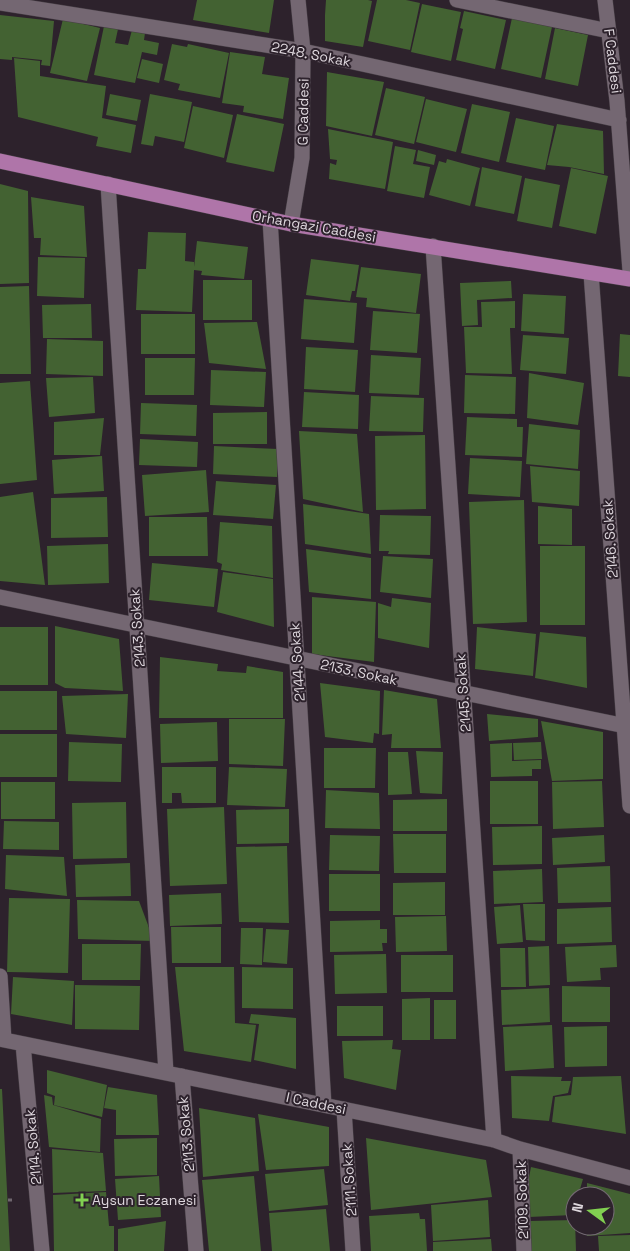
<svg xmlns="http://www.w3.org/2000/svg" width="630" height="1251" viewBox="0 0 630 1251" font-family="'Space Grotesk',sans-serif">
<style>
.building{fill:#436232}
.lines{fill:none;stroke-linecap:round;stroke-linejoin:round}
.minor-casing{stroke:#453d44;stroke-width:16}
.major-casing{stroke:#453d44;stroke-width:16}
.path{stroke:#6f666e;stroke-width:3;stroke-dasharray:4 4;stroke-linecap:butt}
.minor{stroke:#746772;stroke-width:15}
.major{stroke:#af75a9;stroke-width:15}
.poi-dot{fill:#81d051;stroke:#2d222c;stroke-width:2}
.labels{text-anchor:middle;stroke-width:4;stroke-linejoin:round;paint-order:stroke}
.street-label{font-size:14px;fill:#ded7dd;stroke:#2d222c}
.poi-label{font-size:14px;fill:#ded7dd;stroke:#2d222c;text-anchor:start}
</style>
<rect width="100%" height="100%" fill="#2d222c"/>
<path class="building" d="M197,0H274L269,33L193,20Z
M326,0H368L372,1L363,47L325,41V15Z
M377,0H406L420,3L410,50L368,41Z
M422,4L461,12L451,61L411,52Z
M464,11L506,20L495,69L456,60L463,29L460,28Z
M0,15L54,21L50,66L41,65L42,60L12,57V60L0,59Z
M512,18L552,27L541,78L501,69Z
M63,19L100,28L87,81L50,73Z
M104,26L118,29L115,43L128,45L132,30L145,33L144,40L159,43L157,55L142,52L135,83L94,75Z
M555,28L588,35L578,86L545,79Z
M172,44L187,47L188,44L229,53L220,98L178,90L180,84L164,80Z
M230,52L265,57L262,74L289,78L283,119L243,112L244,106L222,103Z
M14,58L40,61V76L106,86L102,118L136,125L131,153L96,146L98,137L18,117Z
M142,59L163,64L159,83L137,78Z
M327,72L384,82L372,136L326,126Z
M386,88L425,97L414,144L375,135Z
M110,94L141,100L137,121L106,115Z
M150,94L192,102L184,142L155,136L153,146L141,144Z
M426,99L467,109L456,152L416,142Z
M472,104L510,112L499,162L461,153Z
M193,106L233,115L224,158L184,148Z
M237,114L284,124L274,172L226,162Z
M516,118L554,126L545,170L506,162Z
M557,124L603,131L604,174L569,167L547,165Z
M328,129L393,142L385,189L329,179L330,163L336,165L337,160L330,159Z
M395,146L416,150L413,164L430,167L424,198L387,191Z
M418,150L436,155L434,165L416,161Z
M447,159L480,168L470,206L429,195L439,161L446,163Z
M482,167L522,176L514,214L475,206Z
M571,168L608,176L596,234L559,226Z
M525,178L560,185L552,228L517,221Z
M0,184L28,191L29,283L0,284Z
M31,197L84,206L87,257L40,255L41,238H34Z
M148,232L186,233L185,261L194,262V267L197,241L248,247L244,279L201,275L202,271L194,270L192,312L136,310L138,269H146Z
M38,257L85,258L84,298L37,296Z
M311,259L359,265L355,291H352L350,301L306,295Z
M361,267L421,274L416,313L366,307L367,298L356,297Z
M203,280H252V320H203Z
M511,281L512,298L477,300L478,325L462,326L460,283Z
M29,286L31,374H0V287Z
M523,294L566,296L564,334L521,331Z
M304,299L357,303L354,343L301,339Z
M515,301V328H510L512,374L466,373L464,327H482L481,302Z
M91,304L92,338H43L42,305Z
M373,311L420,314L417,353L370,350Z
M141,314H195V354H141Z
M257,322L266,369L209,363L204,323Z
M620,334L630,335V377L618,376Z
M523,335L569,338L566,374L520,370Z
M47,339L103,341V376L46,374Z
M306,347L358,350L355,392L304,389Z
M371,355L421,358L419,395L369,393Z
M145,358H195L194,395H145Z
M211,370L266,372L264,407L210,405Z
M529,373L584,383L578,425L527,418Z
M465,375L516,377L515,414L464,413Z
M93,377L95,413L49,417L46,378Z
M30,381L37,480L0,484V383Z
M304,392L359,395L358,429L302,427Z
M371,396L424,398L423,432L369,431Z
M141,403L197,405L196,436L140,434Z
M267,412V444H213V413Z
M467,417L517,419V427H523L522,457L465,455Z
M104,418L100,455H54V422Z
M529,424L580,430L578,469L526,464Z
M299,431L357,434L363,512L303,499Z
M425,435L426,509L376,510L375,436Z
M140,439L198,442L197,467L139,465Z
M214,446L278,449L277,477L213,474Z
M102,456L104,491L54,494L52,460Z
M470,458L522,461L520,497L468,494Z
M530,466L580,471L579,506L532,502Z
M206,470L209,512L145,516L142,475Z
M216,481L276,485L273,519L213,515Z
M33,492L45,585L0,581V497Z
M107,497L108,537L51,538V498Z
M524,500L527,622L473,624L469,502Z
M303,504L369,514L371,554L305,544Z
M538,506L572,509V545L538,544Z
M380,515L431,516L430,555L388,554L389,551H379Z
M149,517H207L208,556H149Z
M220,522L272,526L273,578L221,570L222,564L217,562Z
M108,544L109,583L48,585L47,546Z
M540,546H585V625H540Z
M306,549L371,558V599L309,592Z
M383,556L433,559L431,598L380,592Z
M152,563L218,569L214,607L149,600Z
M223,572L273,579L274,627L217,612Z
M312,597L376,602L374,662L312,654Z
M392,598L431,603L429,648L378,638V603L391,607Z
M55,626L119,639L123,691L65,688L55,683Z
M0,627H48V685H0Z
M477,627L536,634L533,676L475,669Z
M540,632L586,637L587,688L535,678Z
M160,657L218,664L217,671L246,673L247,666L283,672V718H159Z
M320,683L380,691L379,734L374,733L373,743L325,737Z
M384,690L437,699L441,748H391L392,734L382,735Z
M0,691H57V730H0Z
M128,694L126,738L66,734L62,696Z
M487,714L538,719V737L489,741Z
M229,719H285L283,766L229,764Z
M541,721L603,732V779L552,781Z
M217,722L218,761L161,763L160,724Z
M0,734H57V777H0Z
M69,742L122,744L121,782L68,781Z
M541,742L542,759L514,760L513,743Z
M512,743V761L541,760V769H532V776L491,777L490,744Z
M324,748H376L375,788H324Z
M416,751L443,752L442,794L420,793Z
M388,752H408L412,794L388,795Z
M162,767H216V803H182L181,793H172V803H162Z
M229,767L287,769L285,807L227,805Z
M490,781H538V824H490Z
M602,781L604,827L553,829L552,782Z
M1,782H55V819H1Z
M326,790L379,793L380,829L325,828Z
M447,799V831H393V800Z
M126,802L127,858L73,859L72,803Z
M224,807L227,884L170,886L167,809Z
M289,809V843L237,844L236,810Z
M4,821L59,822V850L3,849Z
M542,826V864L493,865L492,827Z
M393,834H446V873H394Z
M330,835L380,836L379,871L329,870Z
M604,835L605,862L553,865L552,838Z
M287,846L289,923L239,922L236,847Z
M6,855L64,857L67,896L5,889Z
M130,863L131,896L76,897L75,865Z
M610,866L611,902L558,903L557,868Z
M542,869L543,902L494,904L493,871Z
M329,874H380V911H329Z
M445,882V915H393V883Z
M221,893L222,924L170,926L169,895Z
M9,898L70,899L68,973L7,972Z
M77,900L139,901L154,941L78,939Z
M523,904H545V941L526,940Z
M520,905L523,942L497,944L494,907Z
M611,907L612,942L557,944V909Z
M446,916L447,951L396,952L395,917Z
M380,920V929H387V943H382L383,951L330,952V921Z
M171,927H221V963H172Z
M241,928H263L262,965L240,964Z
M266,929L289,930L287,964L263,962Z
M82,944H141L140,980H82Z
M616,945L617,967L600,968L601,980L567,982L565,947Z
M549,946L550,985L529,986L528,947Z
M500,948H525L526,987H501Z
M386,954L387,993L335,994L334,955Z
M401,955H453V992H401Z
M175,967H234L235,1023L256,1025L251,1062L184,1051Z
M242,967L293,968V1009L242,1008Z
M13,977L74,981L72,1025L11,1014Z
M75,985L140,986L139,1030L75,1029Z
M562,986L610,987V1022H562Z
M549,988L550,1022L502,1025L501,990Z
M430,998V1040H402V999Z
M434,1000H456V1039H434Z
M337,1006H383V1036H337Z
M251,1014L296,1018V1069L254,1060L259,1024L249,1023Z
M552,1025L554,1068L505,1071L503,1027Z
M607,1026V1066L565,1067L564,1027Z
M393,1040L392,1049L401,1050L396,1090L344,1078L342,1041Z
M47,1070L107,1085L102,1117L54,1105L55,1096L47,1093Z
M511,1076L562,1077L561,1081H571L568,1093L553,1096L549,1121L512,1118Z
M621,1076L626,1134L552,1122L555,1097L571,1095L573,1077Z
M108,1087L157,1095L159,1135H116V1110L104,1108Z
M0,1089H2L10,1251H0Z
M44,1095L52,1097L53,1105L101,1119L100,1152L49,1147Z
M199,1108L255,1118L259,1171L203,1177Z
M258,1114L329,1127V1166L266,1170Z
M157,1138V1175L115,1176L114,1139Z
M366,1138L486,1160L492,1197L371,1210Z
M52,1149L103,1153L106,1191L53,1193Z
M531,1167L583,1179L578,1196H575V1209L573,1215L529,1217L525,1198Z
M324,1169L328,1205L269,1211L265,1174Z
M159,1176L161,1217L118,1220L115,1179Z
M254,1176L261,1251H209L202,1180Z
M587,1183L630,1194V1233L587,1236V1226H605V1196H587Z
M106,1192L109,1226H114V1251H54L53,1195Z
M488,1200L490,1237L433,1241L431,1205Z
M326,1209L330,1251H272L269,1213Z
M419,1213L420,1219H425L427,1251H371L369,1216Z
M575,1220L576,1251H531L530,1221Z
M166,1221L164,1251H118V1229Z
M630,1235V1251H599L598,1236Z
M491,1239L492,1251H433V1242Z"/>
<g class="lines">
<g class="minor-casing">
<path id="minor" d="M457,0L609,31
M605,0L617,101L630,271
M0,3L303,51L619,120
M108,184L166,1072
M270,219L324,1105
M291,224L302,158L303,51L298,0
M433,246L494,1140
M591,273L630,806
M0,597L630,727
M0,976L4,1040
M0,1039L494,1140L520,1149L630,1178
M23,1044L42,1251
M182,1076L196,1251
M344,1109L353,1251
M520,1149L524,1251"/>
</g>
<g class="major-casing">
<path id="major" d="M0,161L291,224L630,279"/>
</g>
<path class="path" d="M8,1200H14"/>
<use href="#minor" class="minor"/>
<use href="#major" class="major"/>
</g>
<path class="poi-dot" d="M79.5 1192.5h5v5h5v5h-5v5h-5v-5h-5v-5h5z"/>
<g class="labels">
<g class="street-label">
<text transform="translate(311 54) rotate(11)" y="5">2248. Sokak</text>
<text transform="translate(613 61) rotate(83)" y="5">F Caddesi</text>
<text transform="translate(303 112) rotate(-89)" y="5">G Caddesi</text>
<text transform="translate(314 226) rotate(10)" y="5">Orhangazi Caddesi</text>
<text transform="translate(610 539) rotate(-94)" y="5">2146. Sokak</text>
<text transform="translate(137 628) rotate(-94)" y="5">2143. Sokak</text>
<text transform="translate(297 662) rotate(-94)" y="5">2144. Sokak</text>
<text transform="translate(359 672) rotate(12)" y="5">2133. Sokak</text>
<text transform="translate(463 693) rotate(-94)" y="5">2145. Sokak</text>
<text transform="translate(316 1103) rotate(12)" y="5">I Caddesi</text>
<text transform="translate(186 1134) rotate(-95)" y="5">2113. Sokak</text>
<text transform="translate(33 1147) rotate(-95)" y="5">2114. Sokak</text>
<text transform="translate(349 1180) rotate(-94)" y="5">2111. Sokak</text>
<text transform="translate(522 1200) rotate(-92)" y="5">2109. Sokak</text>
</g>
<g class="poi-label">
<text x="92" y="1205">Aysun Eczanesi</text>
</g>
</g>
<g transform="translate(590 1211) rotate(285)"><circle r="24" fill="#2d222c" stroke="#746a73"/>
<path d="M0-4L9 19L0 12L-9 19Z" fill="#81d051"/>
<text y="-8" font-size="14" font-weight="bold" text-anchor="middle" fill="#ded7dd">N</text>
</g>
</svg>
